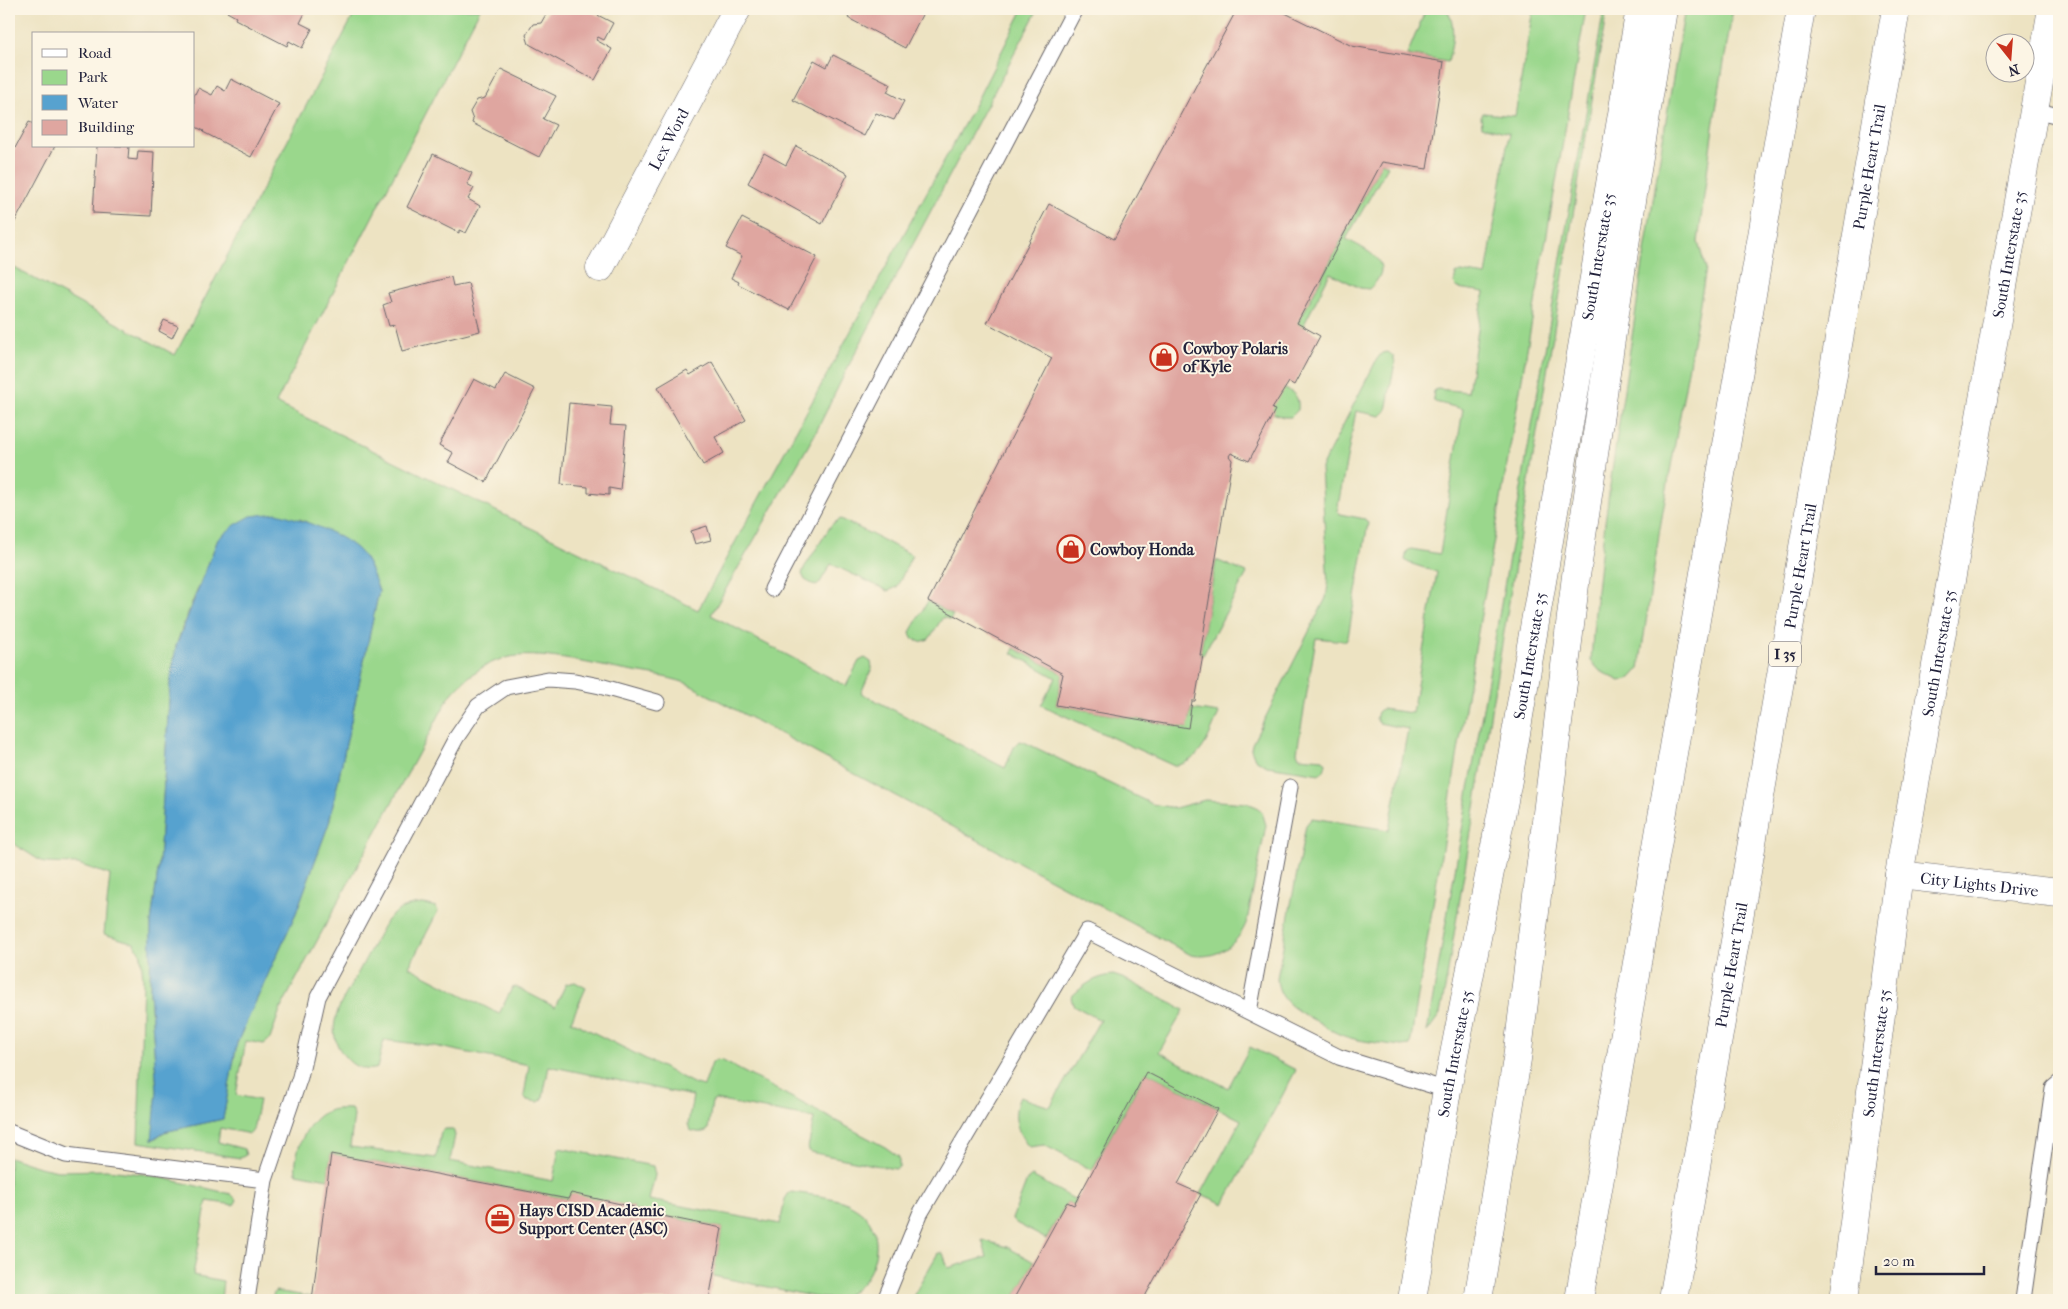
<svg xmlns="http://www.w3.org/2000/svg" width="2068" height="1309" viewBox="0 0 2068 1309" font-family="'IM FELL French Canon',serif">
<style>
.green{fill:#9ad78c;stroke:#5e7c64;fill-rule:evenodd}
.water{fill:#57a2cf;stroke:#3c6285}
.building{fill:#dfa6a0}
.lines{fill:none;stroke-linecap:round;stroke-linejoin:round}
.lane-casing{stroke:#69666a;stroke-width:17}
.street-casing{stroke:#69666a;stroke-width:29}
.secondary-casing{stroke:#69666a;stroke-width:29}
.highway-casing{stroke:#69666a;stroke-width:29}
.lane{stroke:#fff;stroke-width:15}
.street{stroke:#fff;stroke-width:28}
.secondary{stroke:#fff;stroke-width:28}
.highway{stroke:#fff;stroke-width:28}
.labels{text-anchor:middle;stroke-width:4;stroke-linejoin:round;paint-order:stroke}
.shield{fill:#fcf5e5;stroke:#63616e;stroke-width:1}
.shield-label{font-size:15px;font-weight:bold;fill:#22223b}
.street-label{font-size:16px;fill:#22223b;stroke:#fcf5e5}
.poi-label{font-size:16px;font-weight:bold;fill:#22223b;stroke:#fcf5e5;text-anchor:start}
</style>
<rect width="100%" height="100%" fill="#fcf5e5"/>
<filter id="ink" filterUnits="userSpaceOnUse"><feTurbulence type="fractalNoise" baseFrequency=".02" numOctaves="2"/><feDisplacementMap in="SourceGraphic" scale="10" xChannelSelector="R" yChannelSelector="G"/><feConvolveMatrix kernelMatrix="1 2 1 2 8 2 1 2 1" color-interpolation-filters="sRGB"/></filter>
<filter id="wash" filterUnits="userSpaceOnUse"><feTurbulence type="fractalNoise" baseFrequency=".0096" numOctaves="4" result="noise"/><feDisplacementMap in="SourceGraphic" scale="20" xChannelSelector="R" yChannelSelector="G"/><feGaussianBlur stdDeviation="1.12" result="paint"/><feColorMatrix in="noise" values="0 0 0 0 0 0 0 0 0 0 0 0 0 0 0 0 0 1.4 0 .05"/><feComposite in="paint" operator="in"/></filter>
<g filter="url(#wash)">
<rect width="100%" height="100%" fill="#ede3c2"/>
<path class="green" d="M357,9H480L276,403L698,610L973,108L1023,9H1038L849,365L815,434L711,615L846,686L859,661L865,658L871,662L872,668L861,693L1005,768L1015,745L1019,741L1024,742L1152,804L1175,808L1205,800L1247,803L1257,807L1262,812L1266,825L1247,921C1238,945 1217,960 1191,955L686,683C666,676 644,674 623,670C590,664 537,650 505,658C482,664 464,679 449,697L291,989L280,1010L270,1039L264,1044L246,1041L236,1095L259,1100L253,1130L250,1134L220,1128L218,1142L244,1149L246,1155L240,1158L138,1142L143,980L141,955L134,943L104,934L110,875L78,864L44,863L9,841V265L175,355ZM300,519L339,537L358,550L379,591L329,823L296,913L237,1043L223,1119L164,1132L153,1140L157,1091L150,992L151,923L159,863L170,683L176,646L183,625L218,539Z
M1426,9H1446C1457,24 1452,45 1448,62L1407,55Z
M1533,9H1586L1469,684L1410,1045L1401,1046C1382,1043 1361,1042 1344,1036C1335,1033 1327,1028 1320,1023C1301,1013 1278,1003 1277,978L1306,825L1312,818L1389,830L1408,729L1379,723L1376,719L1378,712L1382,709L1412,713L1437,572L1409,563L1405,560L1407,551L1411,549L1440,554L1463,409L1435,402L1433,398L1434,391L1437,389L1468,392L1484,292L1458,288L1454,284L1456,273L1461,272L1486,276L1509,133L1482,126L1481,117L1483,113L1515,116Z
M1604,9H1607L1445,989L1440,1014L1427,1032Z
M1689,9H1733L1713,127L1698,242L1706,269L1660,528L1639,669L1631,678L1620,681L1600,671L1591,661C1597,566 1612,471 1626,376C1644,255 1663,134 1684,14L1689,13Z
M1382,162L1388,166L1346,239C1368,251 1398,263 1369,289L1360,288L1330,273L1274,384C1288,392 1300,390 1298,410L1291,417H1283L1255,406Z
M1388,352L1393,356L1395,362L1386,411L1381,416L1356,411L1337,511L1340,514L1365,519L1368,523L1348,637L1345,641L1316,638L1297,752L1299,757L1323,759L1326,763L1324,771L1320,774L1267,766L1255,759L1251,749L1252,744L1326,598L1328,585L1321,468L1377,359L1382,353Z
M841,519L912,555L897,587L888,591L831,564L819,584L816,586L805,580L802,574L804,568L832,524Z
M1216,560L1247,573L1203,655H1200Z
M928,601L953,615L950,620L943,617L929,639L920,642L912,638L910,632Z
M1014,648L1063,674L1056,705L1187,728L1191,709L1219,713C1208,737 1203,761 1174,766L1041,705L1056,678L1012,653Z
M424,904L436,907L438,911L409,967L499,1014L512,988L516,987L555,1007L566,984L575,982L586,988L571,1021L695,1084L704,1086L712,1063L716,1060L723,1061L885,1147L899,1157V1167L895,1169L884,1167L810,1152L808,1148L814,1118L715,1100L712,1102L708,1130C702,1134 696,1132 690,1130L688,1124L693,1096L549,1066L543,1097L542,1100L538,1102L527,1100L524,1096L529,1065L434,1046L384,1040L377,1068C368,1072 355,1067 349,1061C318,1030 343,1001 359,971C368,954 377,937 387,920C397,909 409,904 424,904Z
M1113,975L1125,979L1184,1010L1159,1052L1228,1088L1250,1047L1296,1070L1224,1204L1201,1194L1241,1120L1146,1072L1092,1170L1044,1145L1029,1147C1017,1133 1011,1115 1020,1097L1050,1107L1100,1020L1073,1005L1071,997C1084,985 1094,977 1113,975Z
M351,1109L354,1115L350,1147L436,1158L441,1132L444,1129H453L455,1135L450,1161L553,1181L559,1148L653,1166L655,1175L649,1200L780,1224L785,1199L789,1193L792,1192C809,1195 841,1197 854,1207C861,1211 869,1218 872,1226C885,1253 866,1294 836,1298C821,1300 803,1294 788,1291C763,1286 738,1281 713,1276L722,1228L633,1210L634,1207L571,1194L568,1199L331,1154L328,1179L296,1173C293,1152 307,1119 328,1111C334,1108 344,1109 351,1109Z
M9,1157L39,1167L58,1171L107,1170L150,1175L231,1194L237,1200L234,1205L207,1201L193,1275L223,1281L221,1300H9Z
M1032,1176L1076,1200L1074,1205L1067,1202L1046,1239L1016,1223L1012,1219L1027,1180Z
M982,1240L1007,1247L1034,1262L1013,1300H911L938,1253H943L948,1268L987,1257Z
M275,1291L312,1297V1300H271Z"/>
<path class="water" d="M277,513C302,520 339,532 358,550C369,561 374,577 379,591L329,823L296,913L237,1043L223,1119L164,1132L152,1140L157,1091L150,992L151,923L159,863L170,683L176,646L218,539L235,525L251,516Z"/>
<g id="blocks">
<path class="building" d="M229,9H307L300,23L312,29L302,48L289,41L287,46L235,19L236,17L227,12Z
M549,9H586L613,23L604,40L598,37L596,40L612,49L595,80L529,44L526,35L533,24L541,23Z
M853,9H925L905,48L848,18Z
M1237,9H1277L1352,46L1444,62L1427,169L1382,162L1297,323L1320,336L1294,385L1289,382L1272,409L1275,410L1249,461L1231,453L1229,456L1232,460L1200,655H1203L1195,701H1192L1188,728L1056,705L1063,674L928,601L1052,358L987,323L1049,204L1114,239Z
M833,55L891,84L887,92L904,101L894,120L876,113L864,136L793,100L814,60L827,67Z
M501,69L556,96L543,119L556,125L539,157L472,123L473,120L470,112L477,100L485,98Z
M231,79L279,104L251,157L203,132L204,131L194,126V96L198,88L212,95L217,86L225,91Z
M29,122L34,124V146H55L9,233V148L14,150Z
M97,146H129L128,159L137,160L138,151L154,152L151,216L93,213Z
M796,146L848,174L822,224L748,183L764,153L786,165Z
M433,154L472,173L467,184L474,188L468,199L480,206L466,233L459,230V233L407,207Z
M742,218L817,257L789,310L738,284L739,282L731,278L742,256L726,248Z
M451,277L453,286L468,283L480,331L402,351L395,325L389,326L383,305L391,302L388,293Z
M164,320L178,326L172,338L159,331Z
M712,362L746,420L715,437L724,453L703,465L658,387L687,370L690,375Z
M505,374L535,389L486,482L448,462L453,453L439,445L474,379L496,390Z
M569,403L612,407L610,425L626,426L620,490L609,488V495L588,493V487L561,484Z
M707,526L711,540L695,544L691,531Z
M1146,1072L1218,1109L1178,1184L1201,1194L1143,1300H1013L1067,1202L1074,1205Z
M331,1154L568,1199L571,1193L634,1207L633,1210L722,1228L709,1300H312Z"/>
</g>
</g>
<g filter="url(#ink)">
<use href="#blocks" fill-opacity="0" stroke="#69666a" stroke-width="1"/>
<g class="lines">
<g class="lane-casing">
<path id="lane" d="M2034,110L2059,116
M772,589L1075,9
M1249,1012L1290,787
M9,1132L66,1155L265,1180
M247,1300L265,1180L300,1077L318,997L456,738L478,706L506,687L548,679L575,681L600,686L657,702
M885,1300L920,1214L1087,931L1339,1057L1447,1090
M2023,1300L2053,1088L2059,1083"/>
</g>
<g class="street-casing">
<g id="street">
<path id="s1" d="M600,268L737,9"/>
<path id="s2" d="M1899,875L2059,893"/>
</g>
</g>
<g class="secondary-casing">
<g id="secondary">
<path id="s3" d="M1412,1300L1447,1090L1508,780L1640,9"/>
<path id="s4" d="M1844,1300L1899,875L2052,9"/>
</g>
</g>
<g class="highway-casing">
<g id="highway">
<path d="M1478,1300L1517,1059L1576,576L1626,238L1663,9"/>
<path d="M1579,1300L1801,9"/>
<path id="s5" d="M1673,1300L1896,9"/>
</g>
</g>
<use href="#lane" class="lane"/>
<use href="#street" class="street"/>
<use href="#secondary" class="secondary"/>
<use href="#highway" class="highway"/>
</g>
</g>
<defs>
<g id="shop-ring" transform="scale(1.4375)"><circle r="9.5" fill="#fcf5e5" stroke="#c8321e" stroke-width="1.5"/><path d="M-5-2.5h2.3a2.7 3.5 0 0 1 5.4 0H5L5.5 6h-11ZM-1.5-2.5h3a1.5 2.3 0 0 0-3 0Z" fill="#c8321e"/></g>
<g id="office-ring" transform="scale(1.4375)"><circle r="9.5" fill="#fcf5e5" stroke="#c8321e" stroke-width="1.5"/><path d="M-6-3h4V-5.5h4V-3h4V5H-6ZM-1-4.5V-3h2v-1.5ZM-6 0V1H6V0Z" fill="#c8321e"/></g>
</defs>
<g fill-rule="evenodd">
<use href="#shop-ring" x="1164" y="357"/>
<use href="#shop-ring" x="1071" y="549"/>
<use href="#office-ring" x="500" y="1219"/>
</g>
<g class="labels">
<rect class="shield" x="1769" y="641.5" width="32" height="25" rx="4"/>
<g class="shield-label">
<text x="1785" y="659">I 35</text>
</g>
<g class="street-label">
<text dy="6" stroke="none"><textPath href="#s1" startOffset="146">Lex Word</textPath></text>
<text dy="6" stroke="none"><textPath href="#s5" startOffset="1150">Purple Heart Trail</textPath></text>
<text dy="6" stroke="none"><textPath href="#s4" startOffset="1059">South Interstate 35</textPath></text>
<text dy="6" stroke="none"><textPath href="#s3" startOffset="1060">South Interstate 35</textPath></text>
<text dy="6" stroke="none"><textPath href="#s5" startOffset="745">Purple Heart Trail</textPath></text>
<text dy="6" stroke="none"><textPath href="#s4" startOffset="654">South Interstate 35</textPath></text>
<text dy="6" stroke="none"><textPath href="#s3" startOffset="655">South Interstate 35</textPath></text>
<text dy="6" stroke="none"><textPath href="#s2" startOffset="81">City Lights Drive</textPath></text>
<text dy="6" stroke="none"><textPath href="#s5" startOffset="340">Purple Heart Trail</textPath></text>
<text dy="6" stroke="none"><textPath href="#s3" startOffset="250">South Interstate 35</textPath></text>
<text dy="6" stroke="none"><textPath href="#s4" startOffset="249">South Interstate 35</textPath></text>
</g>
<g class="poi-label">
<text x="1183" y="354">Cowboy Polaris<tspan x="1183" dy="18">of Kyle</tspan></text>
<text x="1090" y="555">Cowboy Honda</text>
<text x="519" y="1216">Hays CISD Academic<tspan x="519" dy="18">Support Center (ASC)</tspan></text>
</g>
</g>
<rect width="2068" height="1309" fill="none" stroke="#fcf5e5" stroke-width="30"/>
<rect x="32" y="32" width="162" height="115" fill="#fcf5e5" stroke="#a5a1a1"/>
<rect x="42" y="49" width="25" height="8" fill="#ffffff" stroke="#a5a1a1"/>
<text x="78" y="58" font-size="15" fill="#22223b">Road</text>
<rect x="42" y="70" width="25" height="15" fill="#9ad78c" stroke="#a5a1a1"/>
<text x="78" y="82" font-size="15" fill="#22223b">Park</text>
<rect x="42" y="95" width="25" height="15" fill="#57a2cf" stroke="#a5a1a1"/>
<text x="78" y="108" font-size="15" fill="#22223b">Water</text>
<rect x="42" y="120" width="25" height="15" fill="#dfa6a0" stroke="#a5a1a1"/>
<text x="78" y="132" font-size="15" fill="#22223b">Building</text>
<g transform="translate(2010 58) rotate(163)"><circle r="24" fill="#fcf5e5" stroke="#a5a1a1"/>
<path d="M0-4L9 19L0 12L-9 19Z" fill="#c8321e"/>
<text y="-8" font-size="14" font-weight="bold" text-anchor="middle" fill="#22223b">N</text>
</g>
<path d="M1876 1266v8h108v-8" fill="none" stroke="#22223b" stroke-width="2.5"/>
<text x="1883" y="1266" font-size="15" fill="#22223b" stroke="#fcf5e5" stroke-width="4" paint-order="stroke">20 m</text>
</svg>
